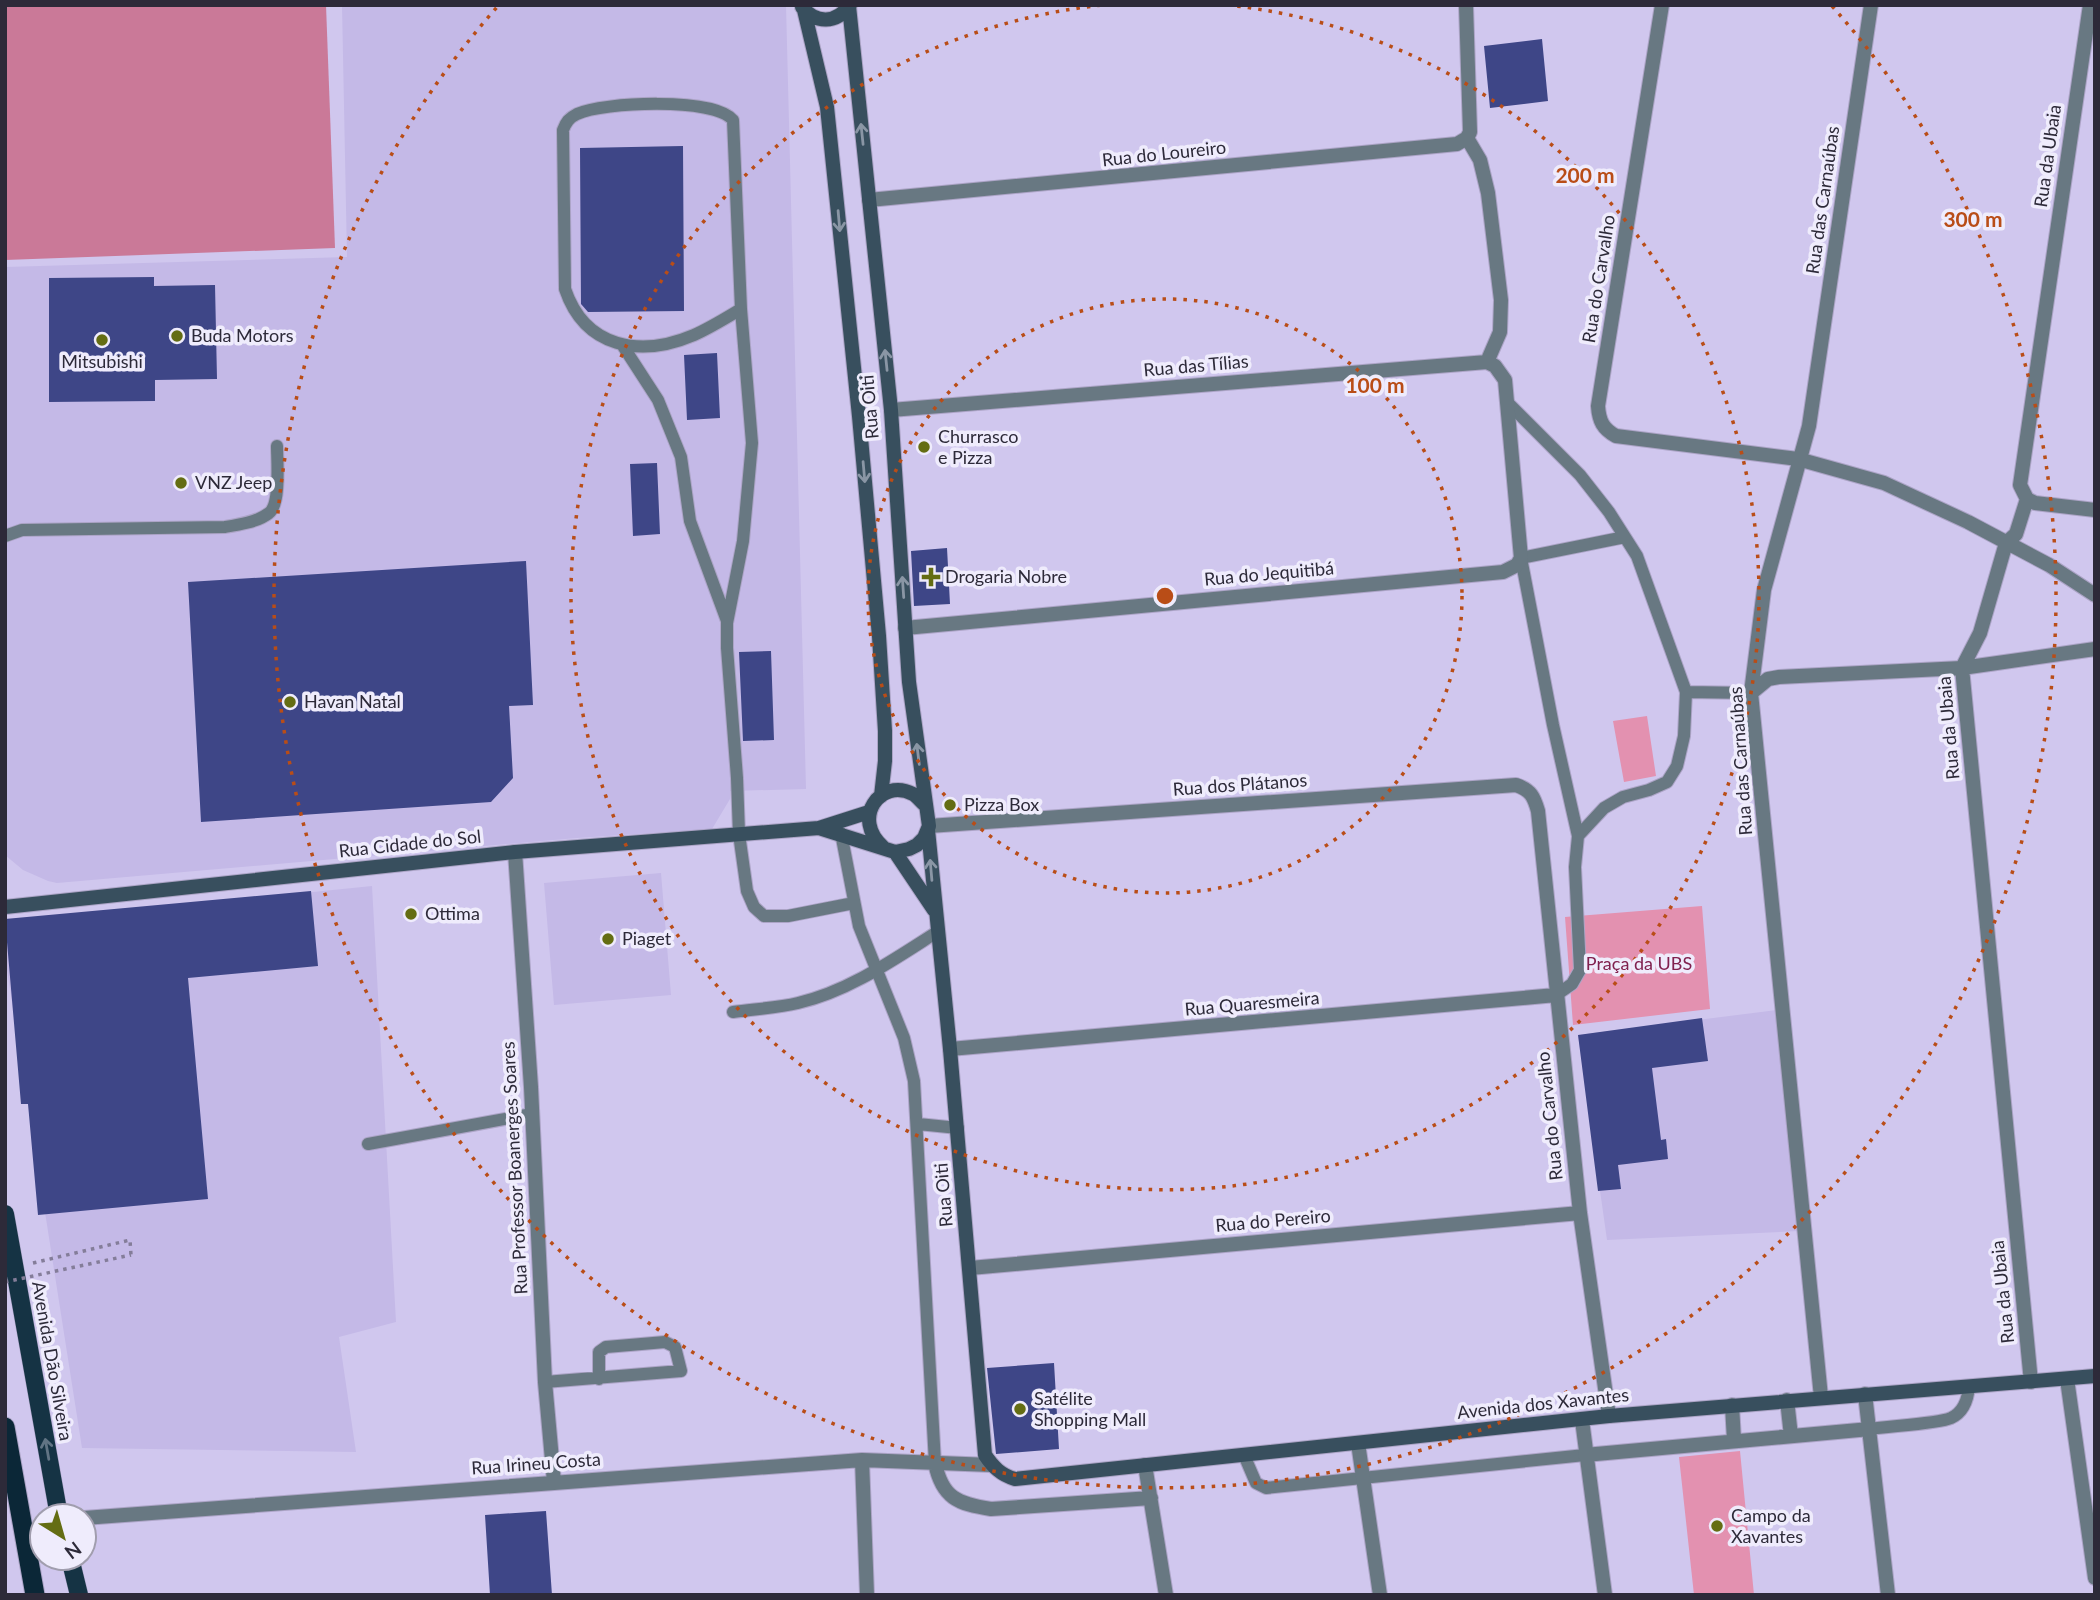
<svg xmlns="http://www.w3.org/2000/svg" width="2100" height="1600" viewBox="0 0 2100 1600" font-family="Lato,sans-serif">
<style>
.built{fill:#c4b9e7}
.green{fill:#e391b0}
.forest{fill:#ca7998}
.building{fill:#3e4687}
.lines{fill:none;stroke-linecap:round;stroke-linejoin:round}
.service-casing{stroke:#aca4c6;stroke-width:14}
.minor-casing{stroke:#aca4c6;stroke-width:16}
.secondary-casing{stroke:#aca4c6;stroke-width:16}
.primary-casing{stroke:#aca4c6;stroke-width:19}
.trunk-casing{stroke:#aca4c6;stroke-width:21}
.path{stroke:#847d99;stroke-width:3.5;stroke-dasharray:3.5 5;stroke-linecap:butt}
.service{stroke:#687882;stroke-width:12}
.minor{stroke:#687882;stroke-width:14}
.secondary{stroke:#384f5e;stroke-width:14}
.primary{stroke:#153344;stroke-width:18}
.trunk{stroke:#0b2737;stroke-width:19}
.path-bridge{stroke:#847d99;stroke-width:3.5;stroke-dasharray:3.5 5;stroke-linecap:butt}
.oneway{stroke:#8a96a5}
.oneway2{stroke:#617484}
.ring{fill:none;stroke:#b94d17;stroke-width:3.5;stroke-dasharray:3.5 7}
.poi-dot{fill:#646d13;stroke:#efecfc;stroke-width:2.5}
.labels{text-anchor:middle;stroke-width:7;stroke-linejoin:round;paint-order:stroke}
.street-label{font-size:18px;fill:#2d2a39;stroke:#efecfc}
.poi-label{font-size:18px;fill:#2d2a39;stroke:#efecfc;text-anchor:start}
.park-label{font-size:18px;fill:#80204e;stroke:#efecfc}
.centre{fill:#b94d17;stroke:#efecfc;stroke-width:3.5}
.ring-label{font-size:21px;text-anchor:middle;font-weight:bold;fill:#b94d17;stroke:#efecfc;stroke-width:7;stroke-linejoin:round;paint-order:stroke}
</style>
<rect width="100%" height="100%" fill="#d0c7ee"/>
<path class="built" d="M342,5H786L806,789L730,791V799L712,829L577,838L57,883L48,881L23,870L5,855V267L347,257Z
M661,873L671,995L554,1005L544,883Z
M372,886L396,1322L339,1337L356,1452L82,1448L5,957V923Z
M1777,1010L1799,1231L1607,1240L1578,1035Z"/>
<path class="green" d="M1647,716L1656,776L1624,782L1613,721Z
M1702,906L1710,1009L1573,1025L1565,917Z
M1740,1451L1754,1595H1694L1679,1457Z"/>
<path class="forest" d="M5,5H326L335,248L5,260Z"/>
<path class="building" d="M1542,39L1548,101L1490,108L1484,46Z
M683,146L684,311L588,312L581,304L580,148Z
M154,277V286L215,285L217,379L155,380V401L49,402V278Z
M717,353L720,418L687,420L684,355Z
M657,463L660,534L633,536L630,464Z
M947,548L950,604L914,606L911,551Z
M526,561L533,705L509,706L513,778L491,802L201,822L188,582Z
M771,651L774,740L743,741L739,652Z
M311,891L318,966L188,978L208,1199L38,1215L28,1104H21L5,919Z
M1702,1018L1708,1061L1652,1068L1661,1140L1666,1139L1668,1159L1618,1165L1621,1189L1598,1191L1578,1035Z
M1054,1363L1059,1449L996,1454L987,1368Z
M546,1511L552,1595H490L485,1515Z"/>
<g class="lines">
<g class="service-casing">
<path id="service" d="M741,309C726,318 710,328 694,335C640,358 585,348 565,289L563,130C566,122 569,118 577,114C603,102 714,97 733,120L741,309L752,443L743,541L727,623V648L737,778L739,834L747,891L754,907L764,916H788L854,903
M623,346L658,400L681,457L690,521L727,621
M1507,402L1580,475L1609,512L1637,556L1686,692L1684,736L1677,766L1667,782L1649,790L1623,797L1604,808L1578,836L1575,867L1580,970L1572,984L1556,995
M5,536L22,530L225,527C238,525 258,522 269,513C281,504 277,461 277,446
M1686,692L1751,693
M841,833L859,926L904,1038L914,1081L935,1463
M1578,836L1553,725L1521,558L1625,537
M733,1012C755,1009 777,1008 798,1003C849,991 893,960 937,932
M918,1124L958,1128
M368,1144L532,1114
M545,1382L681,1371L675,1347L665,1342L606,1347L599,1352V1379
M1870,1429C1888,1426 1937,1424 1951,1418C1964,1412 1968,1399 1969,1386
M1244,1455L1256,1483L1266,1488L1585,1455"/>
</g>
<g class="minor-casing">
<path id="minor" d="M1662,5L1598,406C1599,421 1603,429 1616,436L1798,459L1884,483L1968,522L2049,565L2095,595
M1467,138L1480,160L1488,193L1501,300L1500,332L1487,362
M869,200L1457,144L1467,138L1470,132L1466,5
M891,410L1487,362L1495,366L1505,380L1521,558L1517,565L1503,572L905,628
M2027,499L2035,503L2095,510
M1751,693L1768,679L1779,677L1962,668L2095,649
M929,826L1516,785C1531,790 1534,797 1538,811L1580,1213L1609,1416
M515,852L531,1087L545,1382L554,1482
M950,1049L1556,995
M970,1268L1580,1213
M2067,1379L2095,1578
M2031,1382L1962,668L1980,633L2006,543L2016,534L2027,499L2020,485L2090,5
M1865,1394L1888,1595
M1821,1397L1751,693L1764,590L1809,426L1871,5
M1787,1400L1791,1436
M1732,1405L1734,1440
M1582,1420L1605,1595
M1358,1443L1380,1595
M1585,1455L1870,1429
M862,1460L867,1595
M935,1463C942,1498 958,1504 991,1509L1151,1498
M1145,1465L1166,1595
M84,1518L862,1460L991,1465"/>
</g>
<g class="secondary-casing">
<path id="secondary" d="M802,7C816,24 836,24 850,5
M804,10L827,107L859,416L879,636L885,731V761L881,796
M819,828L895,852L909,849L917,845L924,838L929,826L909,682L891,410L849,6
M928,830L950,1049L985,1455C993,1467 1001,1475 1015,1479L1609,1416L2095,1376
M883,847C851,819 880,777 913,794C917,796 921,802 925,805
M895,852L934,910
M5,907L515,852L819,828L869,812"/>
</g>
<g class="primary-casing">
<path id="primary" d="M5,1214L59,1516
M70,1558L79,1595"/>
</g>
<g class="trunk-casing">
<path id="trunk" d="M5,1427L35,1595"/>
</g>
<path class="path" d="M33,1263L130,1240L131,1255"/>
<use href="#service" class="service"/>
<use href="#minor" class="minor"/>
<use href="#secondary" class="secondary"/>
<use href="#primary" class="primary"/>
<use href="#trunk" class="trunk"/>
<path class="path-bridge" d="M5,1282L131,1255"/>
</g>
<defs><path id="oneway-shaft" d="M-6 0H5M1.5-3L5.5 0L1.5 3" fill="none" stroke-width="1.6" stroke-linecap="round" stroke-linejoin="round" transform="scale(1.75)"/></defs>
<g class="oneway">
<use href="#oneway-shaft" transform="translate(862 134) rotate(-96)"/>
<use href="#oneway-shaft" transform="translate(839 221) rotate(85)"/>
<use href="#oneway-shaft" transform="translate(886 360) rotate(-96)"/>
<use href="#oneway-shaft" transform="translate(864 472) rotate(85)"/>
<use href="#oneway-shaft" transform="translate(903 587) rotate(-94)"/>
<use href="#oneway-shaft" transform="translate(918 754) rotate(-97)"/>
<use href="#oneway-shaft" transform="translate(931 870) rotate(-95)"/>
</g>
<use class="oneway2" href="#oneway-shaft" transform="translate(47 1449) rotate(-100)"/>
<g class="ring">
<circle cx="1165" cy="596" r="297"/>
<path d="M1227 5A594 594 0 1 1 1103 5"/>
<path d="M1832 6A891 891 0 1 1 498 6"/>
</g>
<g class="poi-dot">
<circle cx="177" cy="336" r="7"/>
<circle cx="102" cy="340" r="7"/>
<circle cx="924" cy="447" r="7"/>
<circle cx="181" cy="483" r="7"/>
<path d="M927.5 566.5h7v7h7v7h-7v7h-7v-7h-7v-7h7z"/>
<circle cx="290" cy="702" r="7"/>
<circle cx="950" cy="805" r="7"/>
<circle cx="411" cy="914" r="7"/>
<circle cx="608" cy="939" r="7"/>
<circle cx="1020" cy="1409" r="7"/>
<circle cx="1717" cy="1526" r="7"/>
</g>
<g class="labels">
<g class="street-label">
<text transform="translate(1164 154) rotate(-6)" y="6">Rua do Loureiro</text>
<text transform="translate(2048 156) rotate(-82)" y="6">Rua da Ubaia</text>
<text transform="translate(1823 200) rotate(-82)" y="6">Rua das Carnaúbas</text>
<text transform="translate(1599 279) rotate(-81)" y="6">Rua do Carvalho</text>
<text transform="translate(1196 366) rotate(-5)" y="6">Rua das Tílias</text>
<text transform="translate(870 407) rotate(-95)" y="6">Rua Oiti</text>
<text transform="translate(1269 574) rotate(-5)" y="6">Rua do Jequitibá</text>
<text transform="translate(1949 728) rotate(-95)" y="6">Rua da Ubaia</text>
<text transform="translate(1741 761) rotate(-94)" y="6">Rua das Carnaúbas</text>
<text transform="translate(1240 785) rotate(-4)" y="6">Rua dos Plátanos</text>
<text transform="translate(410 844) rotate(-6)" y="6">Rua Cidade do Sol</text>
<text transform="translate(1252 1004) rotate(-5)" y="6">Rua Quaresmeira</text>
<text transform="translate(1550 1116) rotate(-96)" y="6">Rua do Carvalho</text>
<text transform="translate(515 1168) rotate(-93)" y="6">Rua Professor Boanerges Soares</text>
<text transform="translate(944 1195) rotate(-95)" y="6">Rua Oiti</text>
<text transform="translate(1273 1221) rotate(-5)" y="6">Rua do Pereiro</text>
<text transform="translate(2003 1292) rotate(-96)" y="6">Rua da Ubaia</text>
<text transform="translate(52 1361) rotate(80)" y="6">Avenida Dão Silveira</text>
<text transform="translate(1543 1404) rotate(-6)" y="6">Avenida dos Xavantes</text>
<text transform="translate(536 1464) rotate(-4)" y="6">Rua Irineu Costa</text>
</g>
<g class="poi-label">
<text x="191" y="342">Buda Motors</text>
<text x="102" y="368" text-anchor="middle">Mitsubishi</text>
<text x="938" y="443">Churrasco<tspan x="938" dy="21">e Pizza</tspan></text>
<text x="195" y="489">VNZ Jeep</text>
<text x="945" y="583">Drogaria Nobre</text>
<text x="304" y="708">Havan Natal</text>
<text x="964" y="811">Pizza Box</text>
<text x="425" y="920">Ottima</text>
<text x="622" y="945">Piaget</text>
<text x="1034" y="1405">Satélite<tspan x="1034" dy="21">Shopping Mall</tspan></text>
<text x="1731" y="1522">Campo da<tspan x="1731" dy="21">Xavantes</tspan></text>
</g>
<g class="park-label">
<text x="1639" y="970">Praça da UBS</text>
</g>
</g>
<circle cx="1165" cy="596" r="10" class="centre"/>
<g class="ring-label">
<text x="1585" y="183">200 m</text>
<text x="1973" y="227">300 m</text>
<text x="1375" y="393">100 m</text>
</g>
<rect width="2100" height="1600" fill="none" stroke="#2d2a39" stroke-width="14"/>
<g transform="translate(63 1537) rotate(143)"><circle r="33" fill="#efecfc" stroke="#a19eae" stroke-width="2"/>
<path d="M0-5L12 26L0 18L-12 26Z" fill="#646d13"/>
<text y="-10" font-size="19" font-weight="bold" text-anchor="middle" fill="#2d2a39">N</text>
</g>
</svg>
